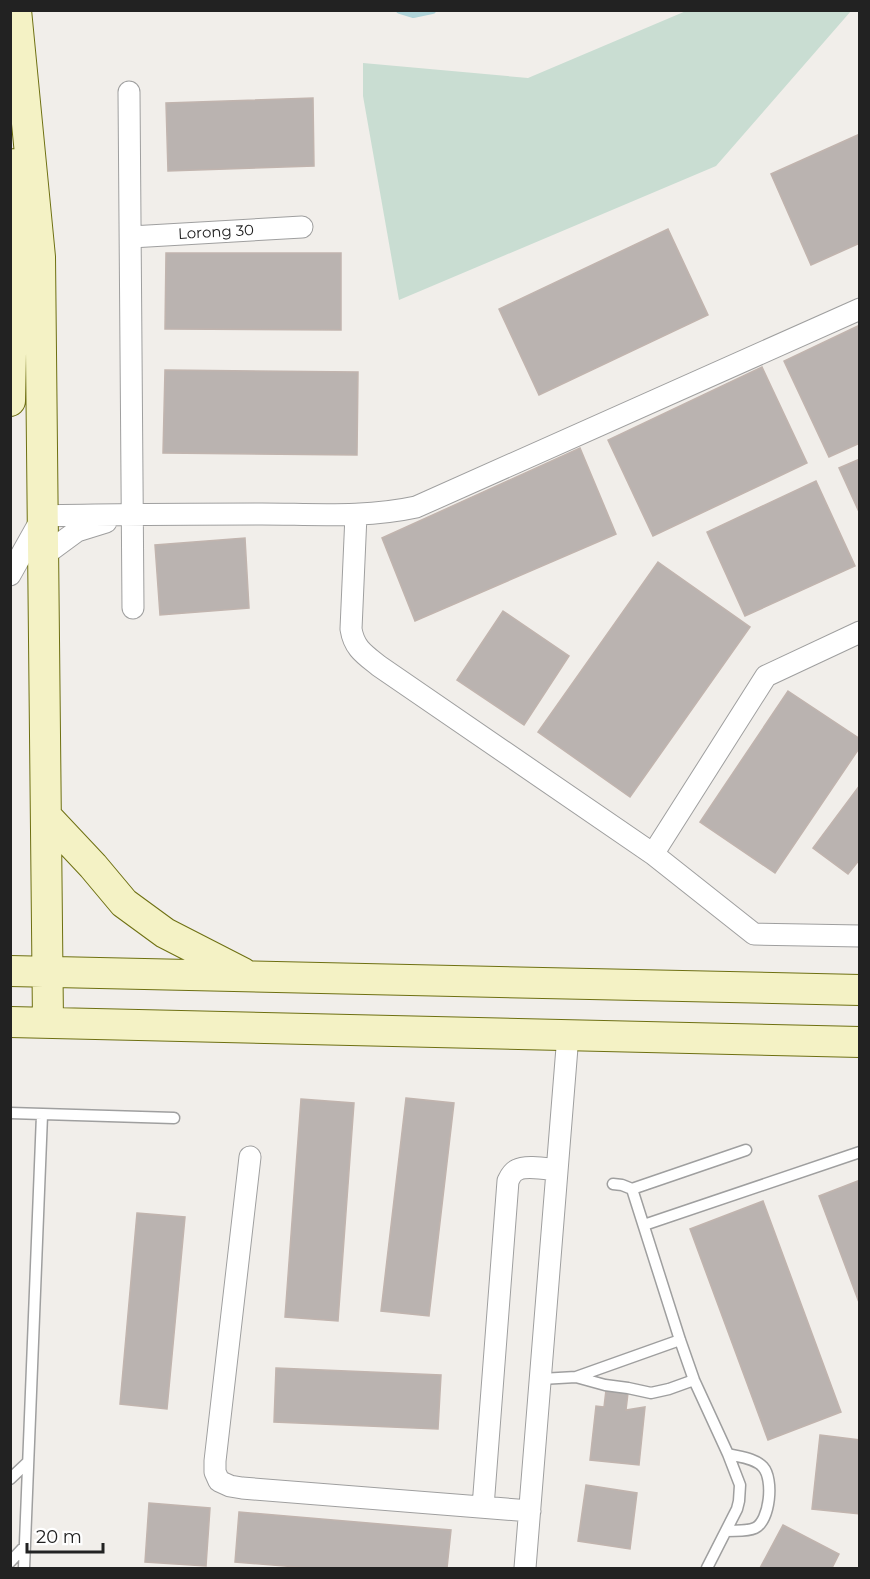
<svg xmlns="http://www.w3.org/2000/svg" width="870" height="1579" viewBox="0 0 870 1579" font-family="Montserrat,sans-serif">
<style>
.wetland{fill:#c9ddd2}
.lines{fill:none;stroke-linecap:round;stroke-linejoin:round}
.stream{stroke:#b0d4d9;stroke-width:8}
.building{fill:#bab3b0;stroke:#c1b4ae;stroke-width:1.5}
.service-casing{stroke:#9f9f9f;stroke-width:13}
.minor-casing{stroke:#9f9f9f;stroke-width:23}
.secondary-casing{stroke:#6e7012;stroke-width:32}
.service{stroke:#fff;stroke-width:10}
.minor{stroke:#fff;stroke-width:21}
.secondary{stroke:#f4f2c5;stroke-width:30}
.labels{text-anchor:middle;stroke-width:4.5;stroke-linejoin:round;paint-order:stroke}
.street-label{font-size:15px;fill:#222;stroke:#fff}
</style>
<rect width="100%" height="100%" fill="#f1eeea"/>
<path class="wetland" d="M686,11H851L716,166L399,300L363,96V63L528,78Z"/>
<g class="lines">
<path class="stream" d="M400,10L413,14L432,10"/>
</g>
<path class="building" d="M313,98L314,166L168,171L166,103Z
M860,134V243L811,265L771,174Z
M668,229L708,315L539,395L499,309Z
M166,253H341V330L165,329Z
M860,325V443L829,457L784,361Z
M762,367L807,463L653,536L608,440Z
M165,370L358,372L357,455L163,453Z
M580,448L616,534L415,621L382,538Z
M860,459V514L839,468Z
M816,481L855,566L745,616L707,532Z
M245,538L249,608L160,615L155,545Z
M658,562L750,627L630,797L538,732Z
M503,611L569,656L524,725L457,680Z
M788,691L860,739V747L775,873L700,822Z
M860,785V859L848,874L813,848Z
M406,1098L454,1103L429,1316L381,1311Z
M301,1099L354,1103L338,1321L285,1317Z
M860,1180V1305L819,1196Z
M763,1201L841,1412L768,1440L690,1229Z
M137,1213L185,1217L167,1409L120,1404Z
M276,1368L441,1375L438,1429L274,1422Z
M606,1390L628,1393L626,1410L645,1407L639,1465L590,1460L596,1406L604,1407Z
M820,1435L860,1440V1514L812,1509Z
M586,1485L637,1493L630,1549L578,1541Z
M149,1503L210,1508L206,1566L145,1562Z
M239,1512L451,1530L447,1568H309L235,1562Z
M783,1525L839,1554L832,1568H760Z"/>
<g class="lines">
<g class="service-casing">
<path id="service" d="M10,1113L174,1118
M613,1184L622,1185L632,1189L680,1340L694,1380L728,1454L740,1485L739,1501L737,1509L707,1568
M632,1189L746,1150
M644,1225L860,1152
M576,1377L605,1385L628,1388L651,1393L669,1389L694,1380
M541,1379L576,1377L680,1340
M10,1479L28,1462
M726,1531C735,1530 746,1532 755,1528C770,1521 774,1479 763,1467C755,1458 739,1457 728,1454
M10,1562L25,1546
M24,1568L42,1115"/>
</g>
<g class="minor-casing">
<path id="minor" d="M129,92L133,608
M131,237L302,227
M356,515L351,629C354,648 364,654 379,666L653,854L754,934L860,936
M43,556L77,531L106,522
M10,575L43,516C116,514 189,514 262,514C313,514 366,518 416,507L860,309
M653,854L766,676L860,632
M250,1157L215,1461V1472L219,1481L230,1486L242,1488L530,1511
M483,1507L508,1181C510,1177 512,1172 517,1170C526,1165 547,1169 557,1170
M525,1568L568,1035"/>
</g>
<g class="secondary-casing">
<path id="secondary" d="M16,10L40,257L48,1022
M10,401L15,164
M46,816L93,866L124,903L165,933L243,973
M10,971L860,990
M10,1022L860,1042"/>
</g>
<use href="#service" class="service"/>
<use href="#minor" class="minor"/>
<use href="#secondary" class="secondary"/>
</g>
<g class="labels">
<g class="street-label">
<text transform="translate(216 232) rotate(-3)" y="5">Lorong 30</text>
</g>
</g>
<rect width="870" height="1579" fill="none" stroke="#222222" stroke-width="24"/>
<path d="M27 1543v9h76v-9" fill="none" stroke="#222222" stroke-width="3"/>
<text x="36" y="1543" font-size="18" fill="#222222" stroke="#ffffff" stroke-width="4.5" paint-order="stroke">20 m</text>
</svg>
